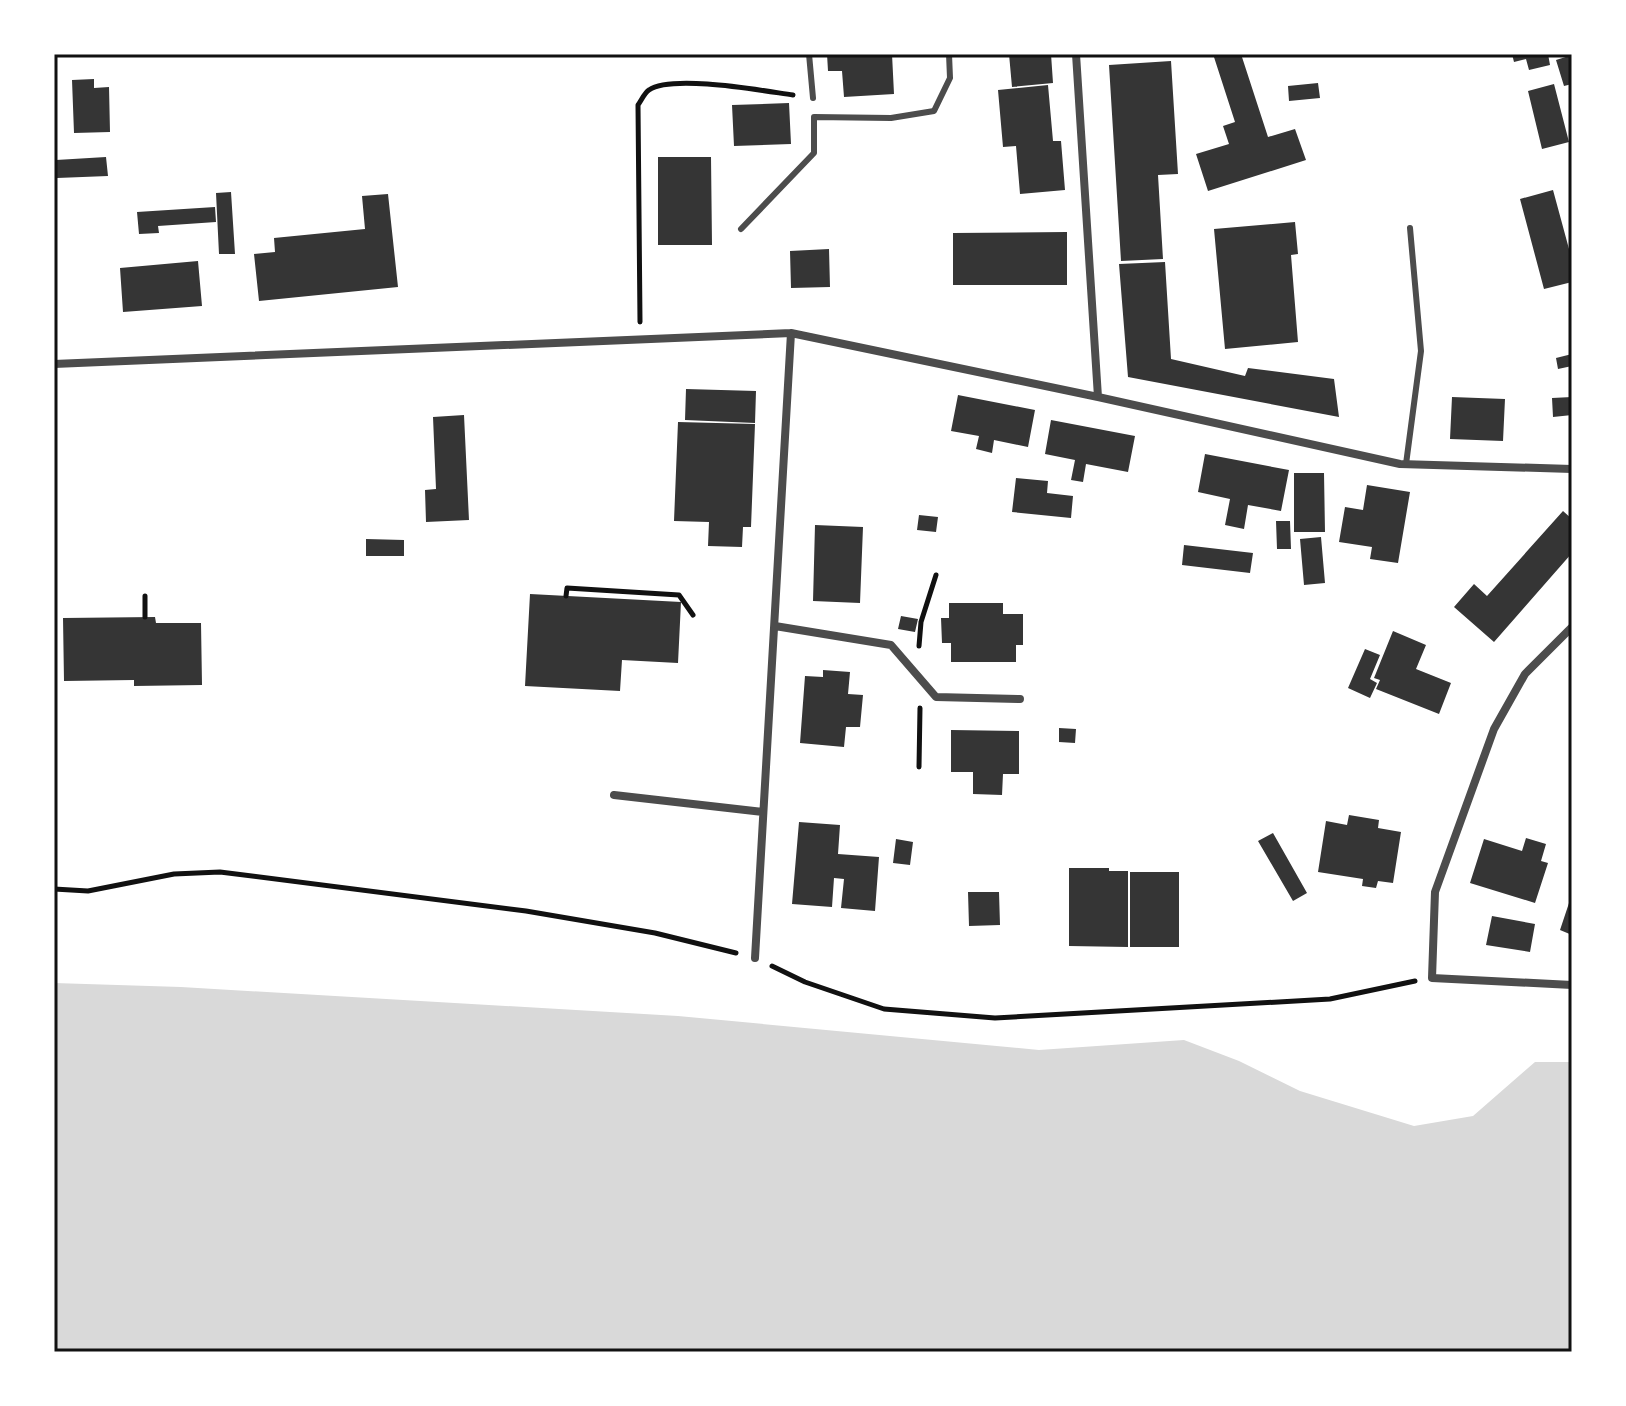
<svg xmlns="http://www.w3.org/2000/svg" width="1626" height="1406" viewBox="0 0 1626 1406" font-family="'IBM Plex Sans',sans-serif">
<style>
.water{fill:#d9d9d9}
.building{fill:#353535}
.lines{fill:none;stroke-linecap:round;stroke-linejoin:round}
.path{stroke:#111;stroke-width:5}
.service{stroke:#4c4c4c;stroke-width:6}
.minor{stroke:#4c4c4c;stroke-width:8}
.neatline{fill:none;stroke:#111;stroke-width:3}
</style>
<rect width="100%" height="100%" fill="#fff"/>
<path class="water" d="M54,983L181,987L678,1016L1039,1050L1184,1040L1239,1061L1300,1091L1414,1126L1473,1116L1535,1062H1572V1352H54Z"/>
<path class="building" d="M827,54H892L894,94L844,97L842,71H828Z
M1009,54H1051L1053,83L1012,87Z
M1213,54H1241L1268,137L1295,129L1306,160L1208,191L1196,154L1229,144L1223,126L1235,122Z
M1512,54H1548L1550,65L1529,70L1526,59L1514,62Z
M1572,55V84L1564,86L1556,60Z
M1171,61L1178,174L1158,175L1163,259L1121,261L1109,65Z
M94,79V88L109,87L110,132L74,133L72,80Z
M1318,83L1320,98L1289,101L1288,86Z
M1554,84L1569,142L1542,149L1528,91Z
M1048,85L1053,141H1061L1065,190L1020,194L1016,146L1003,147L998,90Z
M789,103L791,144L734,146L732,105Z
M106,157L108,176L57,178L56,160Z
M658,157H711L712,245H658Z
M1553,190L1572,260V282L1544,289L1520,199Z
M231,192L235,254H219L216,193Z
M388,194L398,287L259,301L254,254L275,252L274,238L365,229L362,196Z
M215,207L216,222L158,226L159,233L139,234L137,212Z
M1295,222L1298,254L1291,255L1298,342L1225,349L1214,229Z
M1067,232V285H953V233Z
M829,249L830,287L791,288L790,251Z
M198,261L202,306L123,312L120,268Z
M1165,262L1171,359L1245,376L1248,368L1334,379L1339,417L1128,377L1119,264Z
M1572,354V366L1558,369L1556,358Z
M686,389L756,391L755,423L685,420Z
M958,395L1035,410L1028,447L994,440L992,453L976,449L979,436L951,431Z
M1452,397L1505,399L1503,441L1450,439Z
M1572,397V415L1553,417L1552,398Z
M464,415L469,520L426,522L425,490L436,489L433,417Z
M1051,420L1135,436L1128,472L1086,464L1083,482L1071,480L1075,460L1045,454Z
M678,422L755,424L751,527H743L742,547L708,546L709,522L674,521Z
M1205,454L1289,470L1281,511L1248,505L1244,529L1225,525L1230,499L1198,492Z
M1294,473H1324L1325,532H1294Z
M1016,478L1048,481L1047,493L1073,496L1071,518L1012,512Z
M1367,485L1410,492L1398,563L1370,559L1372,547L1339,542L1345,507L1363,510Z
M1563,511L1572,519V553L1494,642L1454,607L1474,584L1487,596Z
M919,515L938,517L936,532L917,530Z
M1276,521H1290L1291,549H1277Z
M815,525L863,527L860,603L813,601Z
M1321,537L1325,583L1304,585L1300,539Z
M366,539L404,540V556H366Z
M1184,545L1253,553L1250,573L1182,565Z
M530,594L681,602L678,663L622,660L620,691L525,686Z
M949,603H1003V614H1023V645H1016V662H951V643H942L941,618H949Z
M901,616L918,619L915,632L898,629Z
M155,617L156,623H201L202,685L134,686V680L64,681L63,618Z
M1393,631L1426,645L1416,669L1451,683L1439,714L1376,689L1380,680L1374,678Z
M1365,649L1380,655L1370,679L1377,683L1370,698L1348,688Z
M823,670L850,672L848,694L863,695L860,727H846L844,747L800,743L805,676L823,677Z
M1059,728L1076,729L1075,743L1059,742Z
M951,730L1019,731V774H1003L1002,795L973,794V772H951Z
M1349,815L1379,820L1378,828L1401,832L1393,883L1378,881L1376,888L1362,886L1363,879L1318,872L1326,821L1347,825Z
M799,822L840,825L838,854L879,857L875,911L841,908L844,879L834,878L832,907L792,904Z
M1273,833L1307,893L1293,901L1258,841Z
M1526,838L1546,844L1541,861L1548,863L1535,903L1470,883L1484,839L1522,851Z
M896,839L913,842L910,865L893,863Z
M1069,868H1109V871H1128V947L1069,946Z
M1130,872H1179V947H1130Z
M968,892H999L1000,925L969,926Z
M1569,903L1572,904V935L1560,930Z
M1492,916L1535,924L1530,952L1486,945Z"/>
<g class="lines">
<path class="path" d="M640,322L638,105C641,101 645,92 649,90C672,74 764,91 793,95
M566,596L567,588L679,595L693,615
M145,617V596
M919,646L921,622L936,575
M919,767L920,708
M54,889L88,891L174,874L220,872L526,911L655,933L736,953
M772,966L805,982L884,1009L995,1018L1330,999L1415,981"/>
<path class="service" d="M809,54L813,98
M741,229L814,153V117L891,118L934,111L950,78L949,54
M1406,464L1421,351L1410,228"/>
<path class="minor" d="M1076,54L1098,397
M54,364L791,333L1098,397L1400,464L1572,469
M775,626L891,645L936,697L1020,699
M1572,627L1525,674L1494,729L1435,892L1432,978L1572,985
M614,795L763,812
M755,958L791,333"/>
</g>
<rect width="1626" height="1406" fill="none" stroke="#ffffff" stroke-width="112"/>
<rect x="56" y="56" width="1514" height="1294" class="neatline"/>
</svg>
